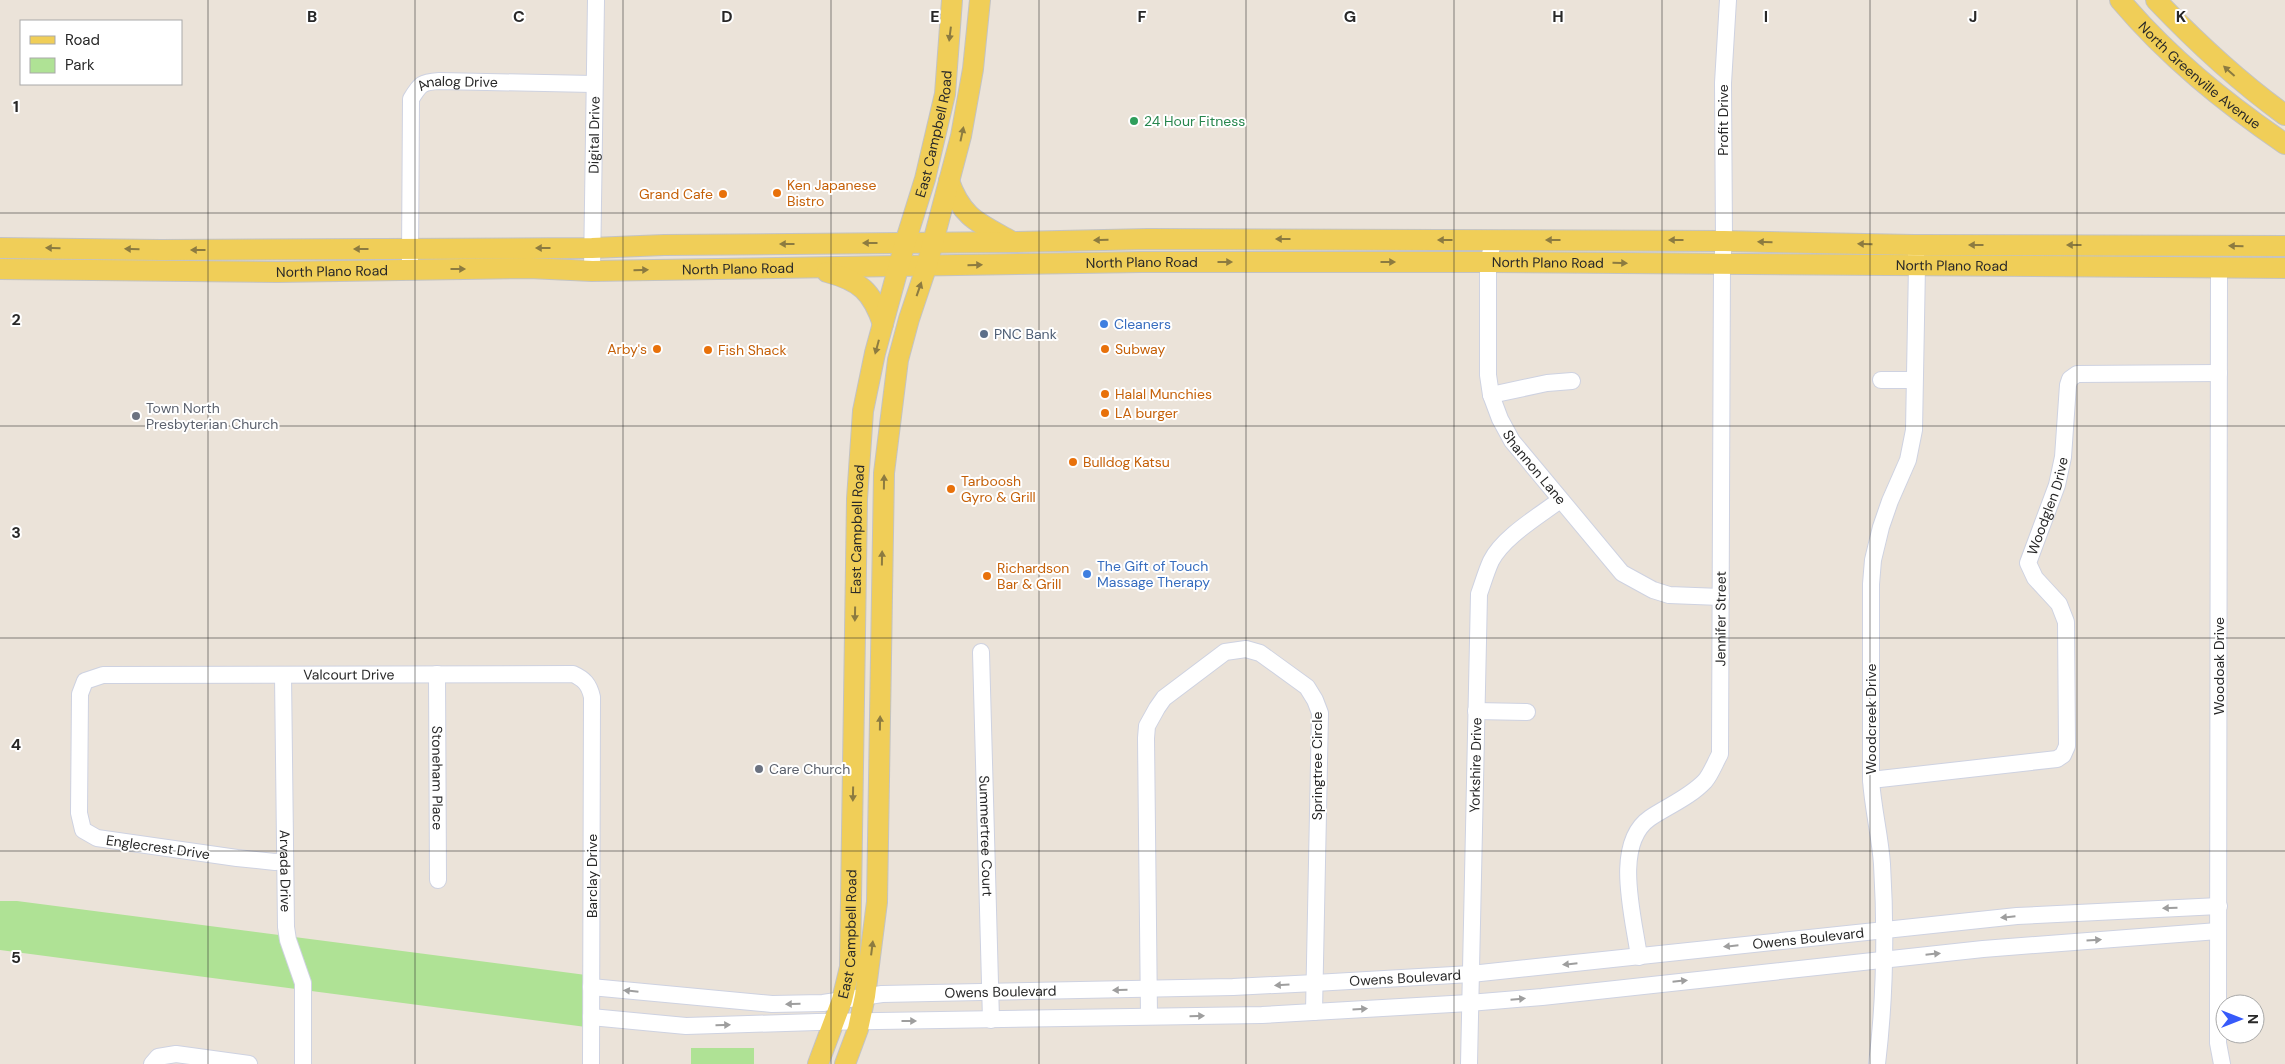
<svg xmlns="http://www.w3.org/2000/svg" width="2285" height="1064" viewBox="0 0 2285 1064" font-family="'DM Sans',sans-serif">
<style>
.green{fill:#afe295}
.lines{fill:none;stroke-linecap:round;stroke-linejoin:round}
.minor-casing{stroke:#ced2e1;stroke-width:18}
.major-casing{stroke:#c3c3c3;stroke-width:22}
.minor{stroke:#fff;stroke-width:16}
.major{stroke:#f0ce58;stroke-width:20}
.oneway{fill:#8c7b40}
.oneway2{fill:#9e9e9e}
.grid{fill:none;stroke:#282828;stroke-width:1;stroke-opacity:0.55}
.leisure-dot{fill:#2e9e5b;stroke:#fff;stroke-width:2}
.food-dot{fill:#e8710a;stroke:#fff;stroke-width:2}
.shop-dot{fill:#3f7fe0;stroke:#fff;stroke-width:2}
.service-dot{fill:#5c6f8a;stroke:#fff;stroke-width:2}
.worship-dot{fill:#6b7280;stroke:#fff;stroke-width:2}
.labels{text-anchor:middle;stroke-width:4;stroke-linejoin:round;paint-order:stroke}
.street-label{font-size:14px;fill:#282828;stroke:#fff}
.leisure-label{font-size:14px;fill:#27864d;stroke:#fff;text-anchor:start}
.food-label{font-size:14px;fill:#c56008;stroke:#fff;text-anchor:start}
.shop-label{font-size:14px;fill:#366cbe;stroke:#fff;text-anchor:start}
.service-label{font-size:14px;fill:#4e5e75;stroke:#fff;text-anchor:start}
.worship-label{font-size:14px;fill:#5b616d;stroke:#fff;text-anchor:start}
.grid-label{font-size:16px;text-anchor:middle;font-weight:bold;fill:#282828;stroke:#fff;stroke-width:4;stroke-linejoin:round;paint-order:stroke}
</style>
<rect width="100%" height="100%" fill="#ebe3d9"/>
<path class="green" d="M0,901H17L586,975V1027L0,950Z
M691,1048H754V1064H691Z"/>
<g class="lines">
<g class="minor-casing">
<g id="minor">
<path id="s1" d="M1494,239L1488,262V375L1491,395L1500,419L1512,441L1622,573L1653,590L1669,595L1721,597"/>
<path id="s2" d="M410,261L411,99C420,84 422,82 439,81L593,84"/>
<path d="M2219,267L2218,1013V1043L2222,1064"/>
<path id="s3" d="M592,271L596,0"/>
<path d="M1881,380H1914"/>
<path d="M1491,395L1547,383L1572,381"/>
<path id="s4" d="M981,652L991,1020"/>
<path id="s5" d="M437,674L438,880"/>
<path id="s6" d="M283,675L286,927L288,940L303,983V1064"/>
<path d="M1476,711L1527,712"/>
<path id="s7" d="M1871,780L2057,759L2063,755L2067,746L2066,622L2059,604L2035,578L2028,563L2057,485L2063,457L2068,385L2070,379L2077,374L2219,373"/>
<path id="s8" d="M285,861L275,862L237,858L97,838L83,830L79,813L80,694L85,681L103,675L573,674C584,679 589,684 592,697L591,1064"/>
<path id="s9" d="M1639,957C1634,918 1612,844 1650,818C1668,806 1690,797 1705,781C1711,774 1715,763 1720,754L1722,264L1724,241L1723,83L1728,0"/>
<path id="s10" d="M591,987L772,1004L823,1003L882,994L1233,987L1315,983L1471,974L2017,916L2219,906"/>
<path d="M1149,1016L1146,738L1147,726L1157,708L1164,698L1225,652L1246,649L1260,653L1307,687L1315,700L1320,713L1314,1012"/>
<path d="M591,1017L686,1026L817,1022L1262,1015L1469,1003L1542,997L1983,949L2218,931"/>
<path d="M152,1064L158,1057L176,1054L249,1064"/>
<path id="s11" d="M1469,1064L1479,594C1483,583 1486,572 1491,561C1503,537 1539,516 1560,500"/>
<path d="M1877,1064C1885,998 1886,931 1882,864C1880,836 1873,809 1871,780V584L1873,560L1881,527L1890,501L1908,460L1914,430L1917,265L1916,255"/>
</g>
</g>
<g class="major-casing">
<g id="major">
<path id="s12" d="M2120,0C2168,57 2224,102 2285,144"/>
<path d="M2156,0C2196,42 2238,81 2285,115"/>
<path d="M949,181C962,218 979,223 1011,241"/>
<path d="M0,248L161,250L592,248L664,245L1013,242L1148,239L1724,241L1914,245L2285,246"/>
<path id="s13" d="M0,269L277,272L529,268L592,271L1142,262H1488L2285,268"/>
<path d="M827,272C860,281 872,291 883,324"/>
<path id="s14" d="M818,1064L842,1000L850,967L857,499L863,411L875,353L905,243L925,179L945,94L952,0"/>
<path d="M845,1064L858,1029L865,996L877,902L884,473L898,360L909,319L927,265L961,136L973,69L980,0"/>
</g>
</g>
<use href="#minor" class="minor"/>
<use href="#major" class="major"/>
</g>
<defs><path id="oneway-solid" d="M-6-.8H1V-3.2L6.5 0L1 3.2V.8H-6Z" transform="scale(1.25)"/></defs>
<g class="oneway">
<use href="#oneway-solid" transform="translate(950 34) rotate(97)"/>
<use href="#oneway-solid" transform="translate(2229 71) rotate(-138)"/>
<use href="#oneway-solid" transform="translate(962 134) rotate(-78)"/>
<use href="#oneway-solid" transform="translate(1283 239) rotate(-180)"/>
<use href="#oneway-solid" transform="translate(1101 240) rotate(179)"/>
<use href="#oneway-solid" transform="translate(1445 240) rotate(180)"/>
<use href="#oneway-solid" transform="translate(1553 240) rotate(-180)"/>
<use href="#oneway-solid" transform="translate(1676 240) rotate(-180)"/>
<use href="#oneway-solid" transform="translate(1765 242) rotate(-179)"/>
<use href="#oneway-solid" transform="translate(870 243) rotate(180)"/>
<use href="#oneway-solid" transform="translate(787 244) rotate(180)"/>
<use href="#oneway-solid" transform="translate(1865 244) rotate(-179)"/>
<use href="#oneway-solid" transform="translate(1976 245) rotate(180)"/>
<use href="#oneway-solid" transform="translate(2074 245) rotate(-180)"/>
<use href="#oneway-solid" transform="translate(2236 246) rotate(-179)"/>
<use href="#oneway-solid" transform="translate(53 248) rotate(-179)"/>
<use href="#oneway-solid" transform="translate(543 248) rotate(180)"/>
<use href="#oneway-solid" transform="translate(132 249) rotate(-179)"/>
<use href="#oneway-solid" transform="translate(361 249) rotate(180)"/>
<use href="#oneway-solid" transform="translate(198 250) rotate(180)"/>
<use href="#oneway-solid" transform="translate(1225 262)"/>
<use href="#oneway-solid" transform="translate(1388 262)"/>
<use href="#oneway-solid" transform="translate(1620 263) rotate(1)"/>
<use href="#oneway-solid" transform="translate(975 265) rotate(-1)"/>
<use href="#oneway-solid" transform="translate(458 269)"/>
<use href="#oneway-solid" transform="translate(641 270) rotate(-1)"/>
<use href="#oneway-solid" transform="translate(919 289) rotate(-71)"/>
<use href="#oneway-solid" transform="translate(877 347) rotate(105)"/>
<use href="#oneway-solid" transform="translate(884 482) rotate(-89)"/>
<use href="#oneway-solid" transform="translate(882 558) rotate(-89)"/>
<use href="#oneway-solid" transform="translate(855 614) rotate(91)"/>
<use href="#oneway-solid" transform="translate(880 723) rotate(-89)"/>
<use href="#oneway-solid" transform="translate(853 794) rotate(91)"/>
<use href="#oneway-solid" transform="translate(872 948) rotate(-83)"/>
</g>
<g class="oneway2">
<use href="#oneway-solid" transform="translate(2170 908) rotate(178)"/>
<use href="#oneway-solid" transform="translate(2008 917) rotate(174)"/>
<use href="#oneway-solid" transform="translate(2094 940) rotate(-4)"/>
<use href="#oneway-solid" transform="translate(1731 946) rotate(174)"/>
<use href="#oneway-solid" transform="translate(1933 954) rotate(-6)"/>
<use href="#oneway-solid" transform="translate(1570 964) rotate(174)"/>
<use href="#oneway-solid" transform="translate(1680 981) rotate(-6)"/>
<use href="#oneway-solid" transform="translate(1282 985) rotate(177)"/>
<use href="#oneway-solid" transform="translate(1120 990) rotate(179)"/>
<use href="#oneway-solid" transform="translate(631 991) rotate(-174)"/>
<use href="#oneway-solid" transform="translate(1518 999) rotate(-5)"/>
<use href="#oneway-solid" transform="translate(793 1004) rotate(179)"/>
<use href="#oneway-solid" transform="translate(1360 1009) rotate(-3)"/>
<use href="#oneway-solid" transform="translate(1197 1016) rotate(-1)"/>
<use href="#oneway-solid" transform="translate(909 1021)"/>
<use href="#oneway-solid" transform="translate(723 1025) rotate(-2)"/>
</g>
<path class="grid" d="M208,0V1064M415,0V1064M623,0V1064M831,0V1064M1039,0V1064M1246,0V1064M1454,0V1064M1662,0V1064M1870,0V1064M2077,0V1064M0,213H2285M0,426H2285M0,638H2285M0,851H2285"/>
<circle class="leisure-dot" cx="1134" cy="121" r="5"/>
<g class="food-dot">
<circle cx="777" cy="193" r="5"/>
<circle cx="723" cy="194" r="5"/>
<circle cx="657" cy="349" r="5"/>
<circle cx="1105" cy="349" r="5"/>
<circle cx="708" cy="350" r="5"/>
<circle cx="1105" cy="394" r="5"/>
<circle cx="1105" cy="413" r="5"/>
<circle cx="1073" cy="462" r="5"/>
<circle cx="951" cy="489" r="5"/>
<circle cx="987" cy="576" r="5"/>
</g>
<g class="shop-dot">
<circle cx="1104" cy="324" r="5"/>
<circle cx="1087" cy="574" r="5"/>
</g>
<circle class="service-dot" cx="984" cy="334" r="5"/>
<g class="worship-dot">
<circle cx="136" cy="416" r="5"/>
<circle cx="759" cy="769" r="5"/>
</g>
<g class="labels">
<g class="street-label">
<text dy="5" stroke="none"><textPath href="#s12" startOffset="110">North Greenville Avenue</textPath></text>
<text dy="5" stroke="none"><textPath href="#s2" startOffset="216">Analog Drive</textPath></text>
<text transform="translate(1723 120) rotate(-90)" y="5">Profit Drive</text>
<text dy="5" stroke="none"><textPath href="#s14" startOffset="945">East Campbell Road</textPath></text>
<text dy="5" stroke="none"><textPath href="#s3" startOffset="136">Digital Drive</textPath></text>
<text dy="5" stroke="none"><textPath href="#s13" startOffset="1548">North Plano Road</textPath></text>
<text dy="5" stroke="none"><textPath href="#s13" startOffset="1142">North Plano Road</textPath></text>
<text dy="5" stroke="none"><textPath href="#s13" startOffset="1952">North Plano Road</textPath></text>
<text dy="5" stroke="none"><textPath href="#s13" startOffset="738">North Plano Road</textPath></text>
<text dy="5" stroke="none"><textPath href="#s13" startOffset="332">North Plano Road</textPath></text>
<text dy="5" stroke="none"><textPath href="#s1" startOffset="242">Shannon Lane</textPath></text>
<text dy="5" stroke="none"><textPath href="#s7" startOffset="460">Woodglen Drive</textPath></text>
<text dy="5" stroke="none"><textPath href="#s14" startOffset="540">East Campbell Road</textPath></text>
<text dy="5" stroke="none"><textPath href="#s9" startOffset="379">Jennifer Street</textPath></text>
<text transform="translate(2219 666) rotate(-90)" y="5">Woodoak Drive</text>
<text dy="5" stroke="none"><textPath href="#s8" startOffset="621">Valcourt Drive</textPath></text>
<text transform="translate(1871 719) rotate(-90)" y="5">Woodcreek Drive</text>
<text dy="5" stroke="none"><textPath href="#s11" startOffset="299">Yorkshire Drive</textPath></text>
<text transform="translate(1317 766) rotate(-90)" y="5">Springtree Circle</text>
<text dy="5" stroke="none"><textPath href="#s5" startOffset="104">Stoneham Place</textPath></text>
<text dy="5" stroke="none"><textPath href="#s4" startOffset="184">Summertree Court</textPath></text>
<text transform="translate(158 847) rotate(8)" y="5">Englecrest Drive</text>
<text dy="5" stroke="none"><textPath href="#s6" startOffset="196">Arvada Drive</textPath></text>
<text transform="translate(592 876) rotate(-90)" y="5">Barclay Drive</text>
<text dy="5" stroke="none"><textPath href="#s14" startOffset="135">East Campbell Road</textPath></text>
<text dy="5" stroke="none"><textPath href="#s10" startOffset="1221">Owens Boulevard</textPath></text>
<text dy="5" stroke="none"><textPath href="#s10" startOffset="816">Owens Boulevard</textPath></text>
<text dy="5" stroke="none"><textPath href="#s10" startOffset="411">Owens Boulevard</textPath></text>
</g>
<g class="leisure-label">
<text x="1144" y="126">24 Hour Fitness</text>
</g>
<g class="food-label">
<text x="787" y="190">Ken Japanese<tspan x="787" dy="16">Bistro</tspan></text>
<text x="713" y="199" text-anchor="end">Grand Cafe</text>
<text x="647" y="354" text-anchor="end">Arby's</text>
<text x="1115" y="354">Subway</text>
<text x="718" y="355">Fish Shack</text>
<text x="1115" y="399">Halal Munchies</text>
<text x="1115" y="418">LA burger</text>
<text x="1083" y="467">Bulldog Katsu</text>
<text x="961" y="486">Tarboosh<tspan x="961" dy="16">Gyro &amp; Grill</tspan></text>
<text x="997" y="573">Richardson<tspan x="997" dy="16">Bar &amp; Grill</tspan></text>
</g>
<g class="shop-label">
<text x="1114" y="329">Cleaners</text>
<text x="1097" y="571">The Gift of Touch<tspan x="1097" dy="16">Massage Therapy</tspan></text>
</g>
<g class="service-label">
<text x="994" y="339">PNC Bank</text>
</g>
<g class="worship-label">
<text x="146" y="413">Town North<tspan x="146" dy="16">Presbyterian Church</tspan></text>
<text x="769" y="774">Care Church</text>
</g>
</g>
<g class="grid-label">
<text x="312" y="22">B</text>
<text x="519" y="22">C</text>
<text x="727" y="22">D</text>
<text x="935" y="22">E</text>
<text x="1142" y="22">F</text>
<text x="1350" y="22">G</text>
<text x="1558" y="22">H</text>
<text x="1766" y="22">I</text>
<text x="1973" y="22">J</text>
<text x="2181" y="22">K</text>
<text x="16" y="112">1</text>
<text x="16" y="325">2</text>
<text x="16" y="538">3</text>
<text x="16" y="750">4</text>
<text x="16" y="963">5</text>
</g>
<rect x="20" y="20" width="162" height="65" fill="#ffffff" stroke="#a9a9a9"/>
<rect x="30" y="36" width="25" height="8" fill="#f0ce58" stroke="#a9a9a9"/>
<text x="65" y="45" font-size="15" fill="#282828">Road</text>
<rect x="30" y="58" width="25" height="15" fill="#afe295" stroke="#a9a9a9"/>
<text x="65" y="70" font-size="15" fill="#282828">Park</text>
<g transform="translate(2240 1019) rotate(90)"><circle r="24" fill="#ffffff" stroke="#a9a9a9"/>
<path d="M0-4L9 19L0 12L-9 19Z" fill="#375afa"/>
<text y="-8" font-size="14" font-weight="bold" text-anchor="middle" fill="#282828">N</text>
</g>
</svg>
